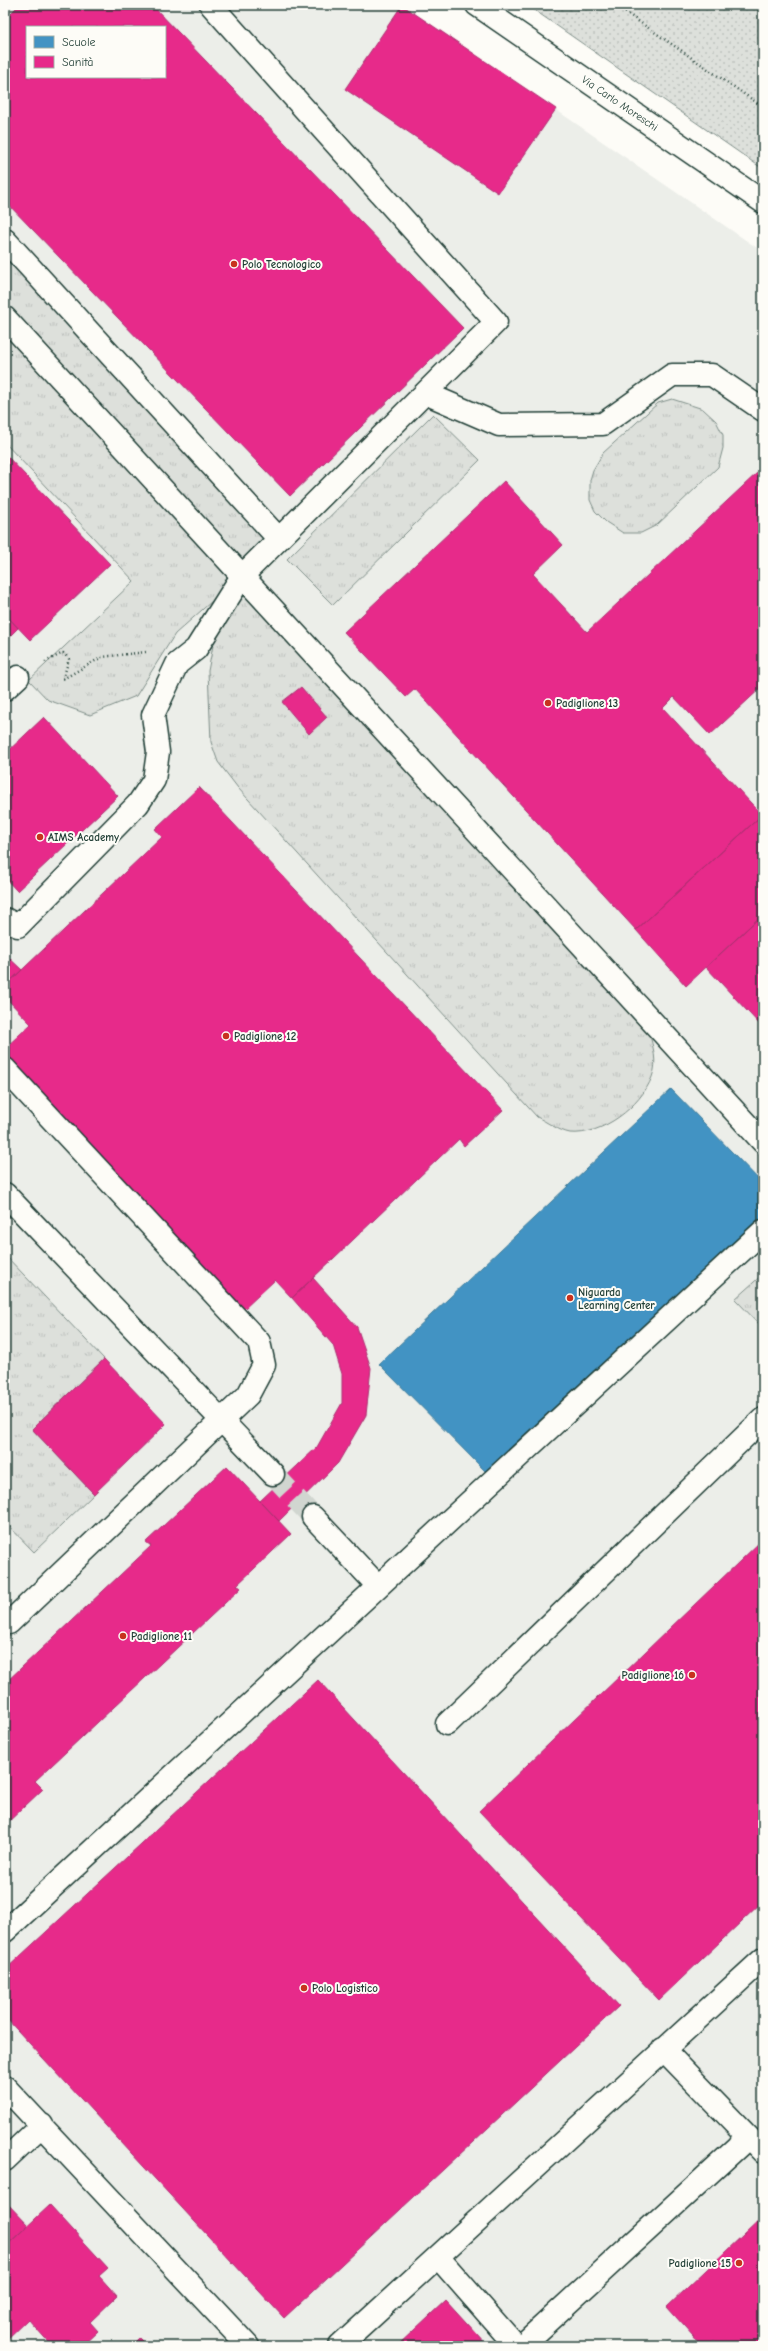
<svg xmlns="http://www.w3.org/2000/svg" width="768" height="2351" viewBox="0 0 768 2351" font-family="'Comic Neue',sans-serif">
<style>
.built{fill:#eceee9;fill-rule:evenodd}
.grass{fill:url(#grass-tufts);stroke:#7e8e88}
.park{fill:url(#park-dots);stroke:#7e8e88}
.schools{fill:#4393c3;stroke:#387998}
.health{fill:#e7298a;stroke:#ab2f70;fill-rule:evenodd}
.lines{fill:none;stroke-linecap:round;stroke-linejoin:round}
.minor-tunnel{stroke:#d1d6d0;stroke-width:22;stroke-dasharray:22 11;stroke-linecap:butt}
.minor-casing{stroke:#1f3d34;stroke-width:25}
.path{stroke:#1f3d34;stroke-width:2.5;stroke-dasharray:1 3;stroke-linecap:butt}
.minor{stroke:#fdfcf7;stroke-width:22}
.poi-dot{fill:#c8321e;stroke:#fdfcf7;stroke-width:1.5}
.labels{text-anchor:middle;stroke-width:4;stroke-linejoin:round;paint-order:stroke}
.street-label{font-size:11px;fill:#1f3d34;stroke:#fdfcf7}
.poi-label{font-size:11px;font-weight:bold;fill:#1f3d34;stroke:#fdfcf7;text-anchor:start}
</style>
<defs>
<pattern id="grass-tufts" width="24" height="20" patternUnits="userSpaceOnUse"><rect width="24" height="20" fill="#dde0db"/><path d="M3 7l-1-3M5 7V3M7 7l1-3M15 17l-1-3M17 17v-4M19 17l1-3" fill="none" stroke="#bdc1bd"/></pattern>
<pattern id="park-dots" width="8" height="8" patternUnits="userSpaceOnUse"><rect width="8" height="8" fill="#dde0db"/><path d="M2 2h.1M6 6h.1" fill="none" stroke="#bdc1bd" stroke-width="1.8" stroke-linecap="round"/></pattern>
</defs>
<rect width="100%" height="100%" fill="#fdfcf7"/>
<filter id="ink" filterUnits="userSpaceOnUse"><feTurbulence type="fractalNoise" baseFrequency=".025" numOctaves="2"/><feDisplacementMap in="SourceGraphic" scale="8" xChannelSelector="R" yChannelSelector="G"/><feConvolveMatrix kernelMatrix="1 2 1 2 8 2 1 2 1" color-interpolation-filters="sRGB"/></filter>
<g filter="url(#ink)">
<path class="built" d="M5,5H403L763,252V2346H5ZM27,27H165V77H27Z"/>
<path class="grass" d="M5,249L270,538L242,566L5,306Z
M5,331L235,575L212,601L175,634L136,696L90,715L48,700L29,680L134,581L5,443Z
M672,399L703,409L716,421L723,435V448L718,467L657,525L641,533H623L606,522L595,511L590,500V480L593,470L603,453L658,403Z
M433,414L480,460L333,605L287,559Z
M240,596L252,598L649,1032C653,1047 658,1062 652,1077C641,1106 602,1136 570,1133C559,1131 547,1122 537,1117L238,788L218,762L211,742L208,671L219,615Z
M5,1255L104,1359L32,1429L94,1494L34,1552L5,1522Z
M763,1274V1328L735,1299Z"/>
<path class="park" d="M527,5H763V169Z"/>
<path class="schools" d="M671,1089L763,1184V1231L494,1480L379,1364Z"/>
<path class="health" d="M19,5H152L463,328L290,496L5,201V19ZM27,27H165V77H27Z
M402,5L556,109L498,193L345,89Z
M5,454L110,564L30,640L5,614Z
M757,473L763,480V686L710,735L674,697L663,708L762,815L636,930L415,689L406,697L344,632L504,481L563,545L533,574L587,632Z
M5,614L18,628L5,641Z
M301,687L327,717L309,734L282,702Z
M44,717L118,796L17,891L5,878V754Z
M199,787L503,1110L464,1146L459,1139L292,1298L275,1280L244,1309L5,1056V1048L31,1024L5,997V986L162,837L155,829Z
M763,814V914L686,986L636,930Z
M763,914V1028L706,967Z
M5,954L22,970L5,986Z
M313,1278L357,1327L371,1368L366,1415L338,1463L279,1521L260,1501L317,1447L342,1403V1374L333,1345L292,1298Z
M104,1359L166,1424L94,1494L32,1429Z
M227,1466L291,1534L237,1585L241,1588L35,1781L43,1789L5,1825V1683L151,1546L146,1542Z
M763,1539V1901L659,2000L479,1811Z
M318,1680L619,2006L284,2318L5,2017V1970Z
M5,2201L28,2225L5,2247Z
M50,2205L108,2268L99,2276L117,2296L90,2322L98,2331L82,2346H52L28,2319L5,2341V2247Z
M762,2217L763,2346H719L713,2340L707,2346H702L667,2307Z
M446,2300L486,2344L484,2346H397Z
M139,2338L147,2346H131Z"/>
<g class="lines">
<path class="minor-tunnel" d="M273,1474L313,1517"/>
<g class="minor-casing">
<path id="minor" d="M477,5L763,202
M5,240L279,539
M5,318L763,1142
M425,393L499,425L603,424L672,375H712L763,410
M5,689L18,677
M5,919L18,926L138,804L154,780L158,752L153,715L177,664L196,649L242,576L496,322L211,5
M5,1069L259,1342L264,1365L248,1395L9,1623L5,1621
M5,1194L273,1474
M313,1517L378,1586
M447,1724L763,1419
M5,1931L763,1231
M663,2049L763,2152
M5,2087L248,2346
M5,2160L42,2125
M438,2257L516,2346
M340,2346L763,1959
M521,2346L739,2146L745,2136"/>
</g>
<path class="path" d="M615,5L763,107
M45,662L63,653L69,659L63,679
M63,679L102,657L146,652"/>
<use href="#minor" class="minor"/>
</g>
</g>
<g class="poi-dot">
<circle cx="234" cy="264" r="4"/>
<circle cx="548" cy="703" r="4"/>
<circle cx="40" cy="837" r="4"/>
<circle cx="226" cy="1036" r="4"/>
<circle cx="570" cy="1298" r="4"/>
<circle cx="123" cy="1636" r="4"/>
<circle cx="692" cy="1675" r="4"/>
<circle cx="304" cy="1988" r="4"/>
<circle cx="739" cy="2263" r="4"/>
</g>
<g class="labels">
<g class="street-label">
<text transform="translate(620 103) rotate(34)" y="4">Via Carlo Moreschi</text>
</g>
<g class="poi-label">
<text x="242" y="268">Polo Tecnologico</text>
<text x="556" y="707">Padiglione 13</text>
<text x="48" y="841">AIMS Academy</text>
<text x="234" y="1040">Padiglione 12</text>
<text x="578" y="1296">Niguarda<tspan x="578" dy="13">Learning Center</tspan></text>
<text x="131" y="1640">Padiglione 11</text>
<text x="684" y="1679" text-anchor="end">Padiglione 16</text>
<text x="312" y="1992">Polo Logistico</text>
<text x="731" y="2267" text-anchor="end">Padiglione 15</text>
</g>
</g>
<rect width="768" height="2351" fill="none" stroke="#fdfcf7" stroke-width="20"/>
<rect x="10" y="10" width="748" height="2331" fill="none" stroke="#1f3d34" stroke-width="1.5" filter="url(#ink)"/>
<rect x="26" y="26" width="140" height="52" fill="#fdfcf7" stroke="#a4b0a9"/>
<rect x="34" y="36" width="20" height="12" fill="#4393c3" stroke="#a4b0a9"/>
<text x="62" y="46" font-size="12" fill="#1f3d34">Scuole</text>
<rect x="34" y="56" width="20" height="12" fill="#e7298a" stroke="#a4b0a9"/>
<text x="62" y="66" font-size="12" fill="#1f3d34">Sanità</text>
</svg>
